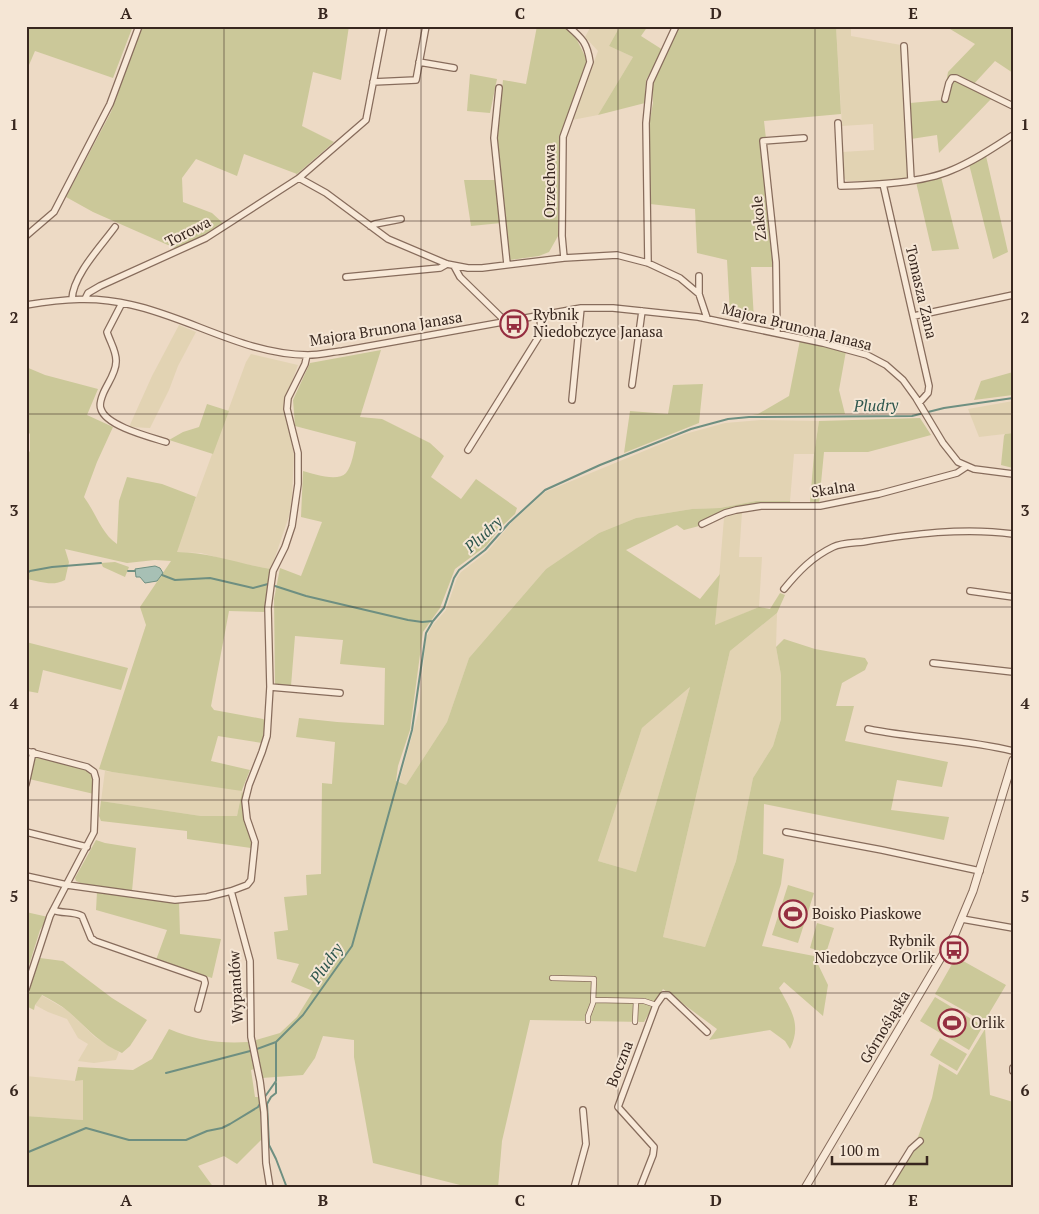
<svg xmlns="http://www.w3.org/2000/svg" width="1039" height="1214" viewBox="0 0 1039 1214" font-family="'PT Serif',serif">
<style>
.farmland{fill:#e2d3b3}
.green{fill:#cbc899;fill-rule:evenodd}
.water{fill:#a7c0b5;stroke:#6e8f81}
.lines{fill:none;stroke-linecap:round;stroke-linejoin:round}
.stream{stroke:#6e8f81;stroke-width:2}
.pedestrian-casing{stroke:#876c5c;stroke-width:6}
.minor-casing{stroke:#876c5c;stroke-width:8}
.tertiary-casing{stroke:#876c5c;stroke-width:9}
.pedestrian{stroke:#f8e9d8;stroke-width:4.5}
.minor{stroke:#f8e9d8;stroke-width:5.5}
.tertiary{stroke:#f8e9d8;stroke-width:7}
.grid{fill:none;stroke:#38271f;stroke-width:1;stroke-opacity:0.55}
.labels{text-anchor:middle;stroke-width:4;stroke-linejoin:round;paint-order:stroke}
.street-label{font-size:15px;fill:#38271f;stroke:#f5e6d5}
.poi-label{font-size:15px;fill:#38271f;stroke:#f5e6d5;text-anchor:start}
.water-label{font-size:16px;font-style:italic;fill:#2f574e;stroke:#f5e6d5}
.neatline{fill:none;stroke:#38271f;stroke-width:2}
.grid-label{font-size:16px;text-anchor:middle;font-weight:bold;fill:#38271f}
</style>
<rect width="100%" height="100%" fill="#eddac5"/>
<path class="farmland" d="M591,26H620L609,46L633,57L598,115L572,120L598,51L585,37Z
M836,26H851V36L901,45L908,178L881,181H847L844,178L842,152L874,150L873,124L842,126Z
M179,325L196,332L178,366L169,390L150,428L129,427L152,376Z
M251,354L298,365L285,401V413L294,454L292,497L289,516L271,569L238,563L201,553L176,552L246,362Z
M1013,401V433L979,437L968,409Z
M761,420L819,421L814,454H794L790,501H756L720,508L692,509L636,518L599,533L546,569L469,658L447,722L406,785L399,783L419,710L426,638L432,626L446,610L457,578L461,572L487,552L513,521L545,492L685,434L725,423Z
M742,512L739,557H762L759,607L715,626L724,518L732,514Z
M777,613L776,647L781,675V719L773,746L753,778L736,861L705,947L663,937L730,651Z
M690,687L636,872L598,861L642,728Z
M105,771L242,790L237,816H201L101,801Z
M41,995L67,1010L95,1037L119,1052L116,1060L94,1063L78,1061L88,1044L78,1038L67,1019L48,1012L35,1005Z
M26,1076L75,1081L83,1079V1120L26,1116Z"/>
<path class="green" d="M26,26H133L113,78L35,51L26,72Z
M142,26H349L341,80L313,72L302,126L334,142L297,174L244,154L237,176L196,159L182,178L183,202L212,213L224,224L177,249L93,212L66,197L111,112Z
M537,26H565L578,37L577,40L585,56L587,63L561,135L558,236L549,252L539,256L510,260L497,135L503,80L526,84Z
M620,26H648L641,36L663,50L646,80L645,103L598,115L633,57L609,46Z
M678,26H836L841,114L764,121L766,139H760L773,267H751L754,320L730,315L727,260L697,253L695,209L650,204V119L653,103L652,82Z
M945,26H1013V73L995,61L972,86L991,99L939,153L937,135L911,139L910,103L943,100L948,72L975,44Z
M470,74L497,79L490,113L467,111Z
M986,156L1008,252L993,259L969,164Z
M941,177L959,249L932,251L916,182Z
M464,180H495L501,223L471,226Z
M800,340L846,351L839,390L845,414L752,415L758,414L789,396Z
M381,350L360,417L382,419L430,443L444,456L431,477L461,499L476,479L517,508L515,514L501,527L486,546L455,569L440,608L423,632L410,730L398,766L396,781L406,785L447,722L469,658L546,569L599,533L636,518L692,509L720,508L756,501H790L791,504L723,512L699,522V526L684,530L677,525L626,550L700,599L720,574L715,625L759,607L770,609L780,593L785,595L777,613L730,651L663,937L705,947L736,861L753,778L773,746L781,719V675L776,647L784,639L815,649L865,658L868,663L865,670L842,683L836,706H854L845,741L948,762L942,787L897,780L891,810L949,817L944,840L764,804L763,854L784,859L781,884L762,946L814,956L828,985L823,1016L784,982L779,988C791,1010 802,1024 790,1049L785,1041L770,1030L709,1040L717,1029L663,989L644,1022L530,1020L502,1141L498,1188H472L373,1163L354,1057V1040L323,1036L315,1058L303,1075L262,1078L255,1045L256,1040L280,1033L297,1017L313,991L291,982L299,964L277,959L274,932L288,930L284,897L307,895L306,875L321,874L322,783L332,784L335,742L296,737L299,718L337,722L384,725L385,668L340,664L343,640L295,636L291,686L275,684L274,599L280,568L301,576L322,522L301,517L303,471C313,474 338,482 346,473C352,466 354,451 356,442L295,426L293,400L310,363ZM690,687L636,872L598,861L642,728Z
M26,367L45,375L98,389L87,415L113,427L97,462L84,497C96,513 101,533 117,544L119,501L127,477L162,484L196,497L177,552C209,552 239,564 271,569L266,612L229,611L211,706L214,710L263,719L266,721L262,743L218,736L211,761L250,770L242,790L254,841L251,848L187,839V831L101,821L99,816L101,801L201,816H237L242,791L112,772L99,769L146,625L140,607L171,561L155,560L127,563L65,549L69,562L65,580C52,587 40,581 26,579V456L30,451V434L26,430Z
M1013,372V395L974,400L981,381Z
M703,384L699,423L624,453L630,411L668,414L673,385Z
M207,404L229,411L213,454L169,440L183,432L199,427Z
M920,418L931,435L868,452H824L819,504L810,502L814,454L819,421Z
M1013,433V468L1001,465L1004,436L1005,434Z
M115,562L129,567L125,577L103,567L101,563Z
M26,642L128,668L121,690L43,670L38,693L27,691L26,695Z
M34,755L89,771L94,778V794L29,779Z
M96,840L105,843L136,848L132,891L83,884L76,881L75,878Z
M788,885L814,893L798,943L772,935Z
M97,892L142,899L179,902L180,934L221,939L212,978L156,960L167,930L96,910Z
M26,912L48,917L40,930L26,975Z
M817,923L834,928L826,953L810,948Z
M956,957L1006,985L984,1022L935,994Z
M40,958L63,961L112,998L147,1020L130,1046L122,1053C100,1044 86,1027 69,1012C61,1005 51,1000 42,995L35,1005L34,1010L26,1006V999Z
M935,997L983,1026L969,1050L920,1021Z
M169,1029C195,1040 220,1044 248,1042L254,1069L251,1070L255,1097H260L261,1140L237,1164L224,1156L198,1166L214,1188H26V1116L83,1120V1080L75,1081L78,1067L133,1070L152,1059Z
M985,1029L990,1095L1013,1102V1188H889L918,1137L932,1098L939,1064L957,1075Z
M940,1038L967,1054L957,1071L930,1055Z"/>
<path class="water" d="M155,566L160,568L163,573L157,581L145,583L140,577H136L135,569Z"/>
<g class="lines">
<path class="stream" d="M128,571H135
M26,574L30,571L52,567L101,563
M162,575L175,580L210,578L253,588L268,584
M275,586L306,596L408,620L422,622L433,621
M166,1073L254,1050L276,1042L303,1015L352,946L412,730L426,633L433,621L444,608L454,578L459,570L485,550L509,523L545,490L600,465L691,429L728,419L749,417L912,416L944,408L1013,398
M276,1083V1093L271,1097L267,1104L269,1145L276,1159L287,1188
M264,1098L276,1081V1042
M26,1153L86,1128L129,1140H186L207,1131L222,1128L230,1124L258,1107L261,1102"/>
<g class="pedestrian-casing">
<path id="pedestrian" d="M552,978L594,979L593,1003L588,1016V1021
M593,1000L644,1001L656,1005
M635,1022L636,1001"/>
</g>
<g class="minor-casing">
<path id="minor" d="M904,46L911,180
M419,62L454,68
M373,82L416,80L426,26
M499,88L494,138L507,264
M945,99L949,83L952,78H956L1013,106
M838,123L841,186C873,185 923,183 952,170C974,161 993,148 1013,135
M299,178L326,193L388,239L447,264L468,268H482L564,258L617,255L648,263L680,278L699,294L707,318
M883,184L929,386L928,393L919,403
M370,226L375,224L401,219
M26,236L54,212L110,104L139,26
M564,258L562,236L563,137L590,62C587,43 583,39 568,26
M648,263L646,123L650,82L676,26
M454,266L460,277L501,317L503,322
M699,276V294
M346,277L440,268L447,264
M72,299C73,275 102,245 115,227
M85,299L88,293L100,286L206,238L299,178L366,120L384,26
M122,303L107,332C110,342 117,352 116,362C116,373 107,384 103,394C101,399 99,405 101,409C106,426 150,437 166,442
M26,305C64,299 95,296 132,305C191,318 246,355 308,355C320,355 331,352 342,351L581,308H613L698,317L823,343L867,355L886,365L903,380L916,398L943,443L958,462L974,469L1013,474
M914,316L1013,295
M777,333L776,262L763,141L804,138
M632,385L642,311
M572,400L581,308
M468,450L541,333L540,315
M702,524L725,513L736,510L761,506H820L879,494L957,473L966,467
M784,589C798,572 812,557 833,547C841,543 854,543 863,542C911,534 964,527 1013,534
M970,591L1013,597
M933,663L1013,672
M270,687L340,693
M868,729C916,739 965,739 1013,751
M26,751L87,767L94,772L96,779L94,832L50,916L26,989
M26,784L33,752
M26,832L87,847
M786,832L882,850L980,871
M26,876L67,885L175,900L207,897L231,891L247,885L251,880L255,842L247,819L245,801L249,785L262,752L267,736L270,687L268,608L271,585L273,571L285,547L292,526L298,484V453L287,409L288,398L305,364L307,355
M231,891L250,961L251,1037L260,1081L264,1112L266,1163L270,1188
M53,910C62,914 73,911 82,916L91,938L95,941L204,979L205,983L198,1009
M962,919L1013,928
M1013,1068V1071
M574,1188L586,1144L583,1110
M640,1188L653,1155L654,1147L618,1107L656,1005L663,995H668L707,1032
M887,1188L911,1149L920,1141"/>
</g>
<g class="tertiary-casing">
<path id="tertiary" d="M805,1188L955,934L973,891L1013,760"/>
</g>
<use href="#pedestrian" class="pedestrian"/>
<use href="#minor" class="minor"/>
<use href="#tertiary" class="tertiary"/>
</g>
<path class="grid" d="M224,26V1188M421,26V1188M618,26V1188M815,26V1188M26,221H1013M26,414H1013M26,607H1013M26,800H1013M26,993H1013"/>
<defs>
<g id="bus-ring" transform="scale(1.4375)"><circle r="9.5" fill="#f5e6d5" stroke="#952e40" stroke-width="1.5"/><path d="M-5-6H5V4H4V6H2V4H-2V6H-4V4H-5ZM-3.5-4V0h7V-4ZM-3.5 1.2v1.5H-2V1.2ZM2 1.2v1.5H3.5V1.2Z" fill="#952e40"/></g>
<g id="stadium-ring" transform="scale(1.4375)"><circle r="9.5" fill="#f5e6d5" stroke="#952e40" stroke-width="1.5"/><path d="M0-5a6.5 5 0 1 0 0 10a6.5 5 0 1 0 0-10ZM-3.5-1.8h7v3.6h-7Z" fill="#952e40"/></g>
</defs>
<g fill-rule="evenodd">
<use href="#bus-ring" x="514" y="324"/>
<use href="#stadium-ring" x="793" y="914"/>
<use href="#bus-ring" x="954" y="950"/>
<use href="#stadium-ring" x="952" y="1023"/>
</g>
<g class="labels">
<g class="street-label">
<text transform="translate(550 181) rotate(-90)" y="5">Orzechowa</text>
<text transform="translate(759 218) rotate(-96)" y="5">Zakole</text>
<text transform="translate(188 232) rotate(-27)" y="5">Torowa</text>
<text transform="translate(921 292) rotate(77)" y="5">Tomasza Zana</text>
<text transform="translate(797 327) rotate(14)" y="5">Majora Brunona Janasa</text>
<text transform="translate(386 329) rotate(-9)" y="5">Majora Brunona Janasa</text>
<text transform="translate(833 489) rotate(-9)" y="5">Skalna</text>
<text transform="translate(236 987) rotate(-93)" y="5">Wypandów</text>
<text transform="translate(885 1027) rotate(-59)" y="5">Górnośląska</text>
<text transform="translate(620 1064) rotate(-69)" y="5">Boczna</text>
</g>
<g class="poi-label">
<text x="533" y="320">Rybnik<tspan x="533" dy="17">Niedobczyce Janasa</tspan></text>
<text x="812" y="919">Boisko Piaskowe</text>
<text x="935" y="946" text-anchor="end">Rybnik<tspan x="935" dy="17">Niedobczyce Orlik</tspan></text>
<text x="971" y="1028">Orlik</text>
</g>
<g class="water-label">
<text transform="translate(876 405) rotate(-1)" y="6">Pludry</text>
<text transform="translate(483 534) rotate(-43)" y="6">Pludry</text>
<text transform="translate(326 963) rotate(-55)" y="6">Pludry</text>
</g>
</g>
<rect width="1039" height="1214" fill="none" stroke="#f5e6d5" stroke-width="55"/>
<path d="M832 1156v8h95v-8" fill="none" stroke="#38271f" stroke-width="2.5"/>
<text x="839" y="1156" font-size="15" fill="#38271f" stroke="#f5e6d5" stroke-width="4" paint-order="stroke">100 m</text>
<rect x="28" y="28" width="984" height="1158" class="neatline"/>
<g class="grid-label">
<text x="126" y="19">A</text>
<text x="323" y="19">B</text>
<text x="520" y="19">C</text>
<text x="716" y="19">D</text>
<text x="913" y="19">E</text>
<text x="14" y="130">1</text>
<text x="1025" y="130">1</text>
<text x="14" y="323">2</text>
<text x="1025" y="323">2</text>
<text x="14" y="516">3</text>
<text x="1025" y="516">3</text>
<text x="14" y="709">4</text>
<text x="1025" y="709">4</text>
<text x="14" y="902">5</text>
<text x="1025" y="902">5</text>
<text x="14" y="1096">6</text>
<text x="1025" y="1096">6</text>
<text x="126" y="1206">A</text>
<text x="323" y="1206">B</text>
<text x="520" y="1206">C</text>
<text x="716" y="1206">D</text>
<text x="913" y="1206">E</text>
</g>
</svg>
